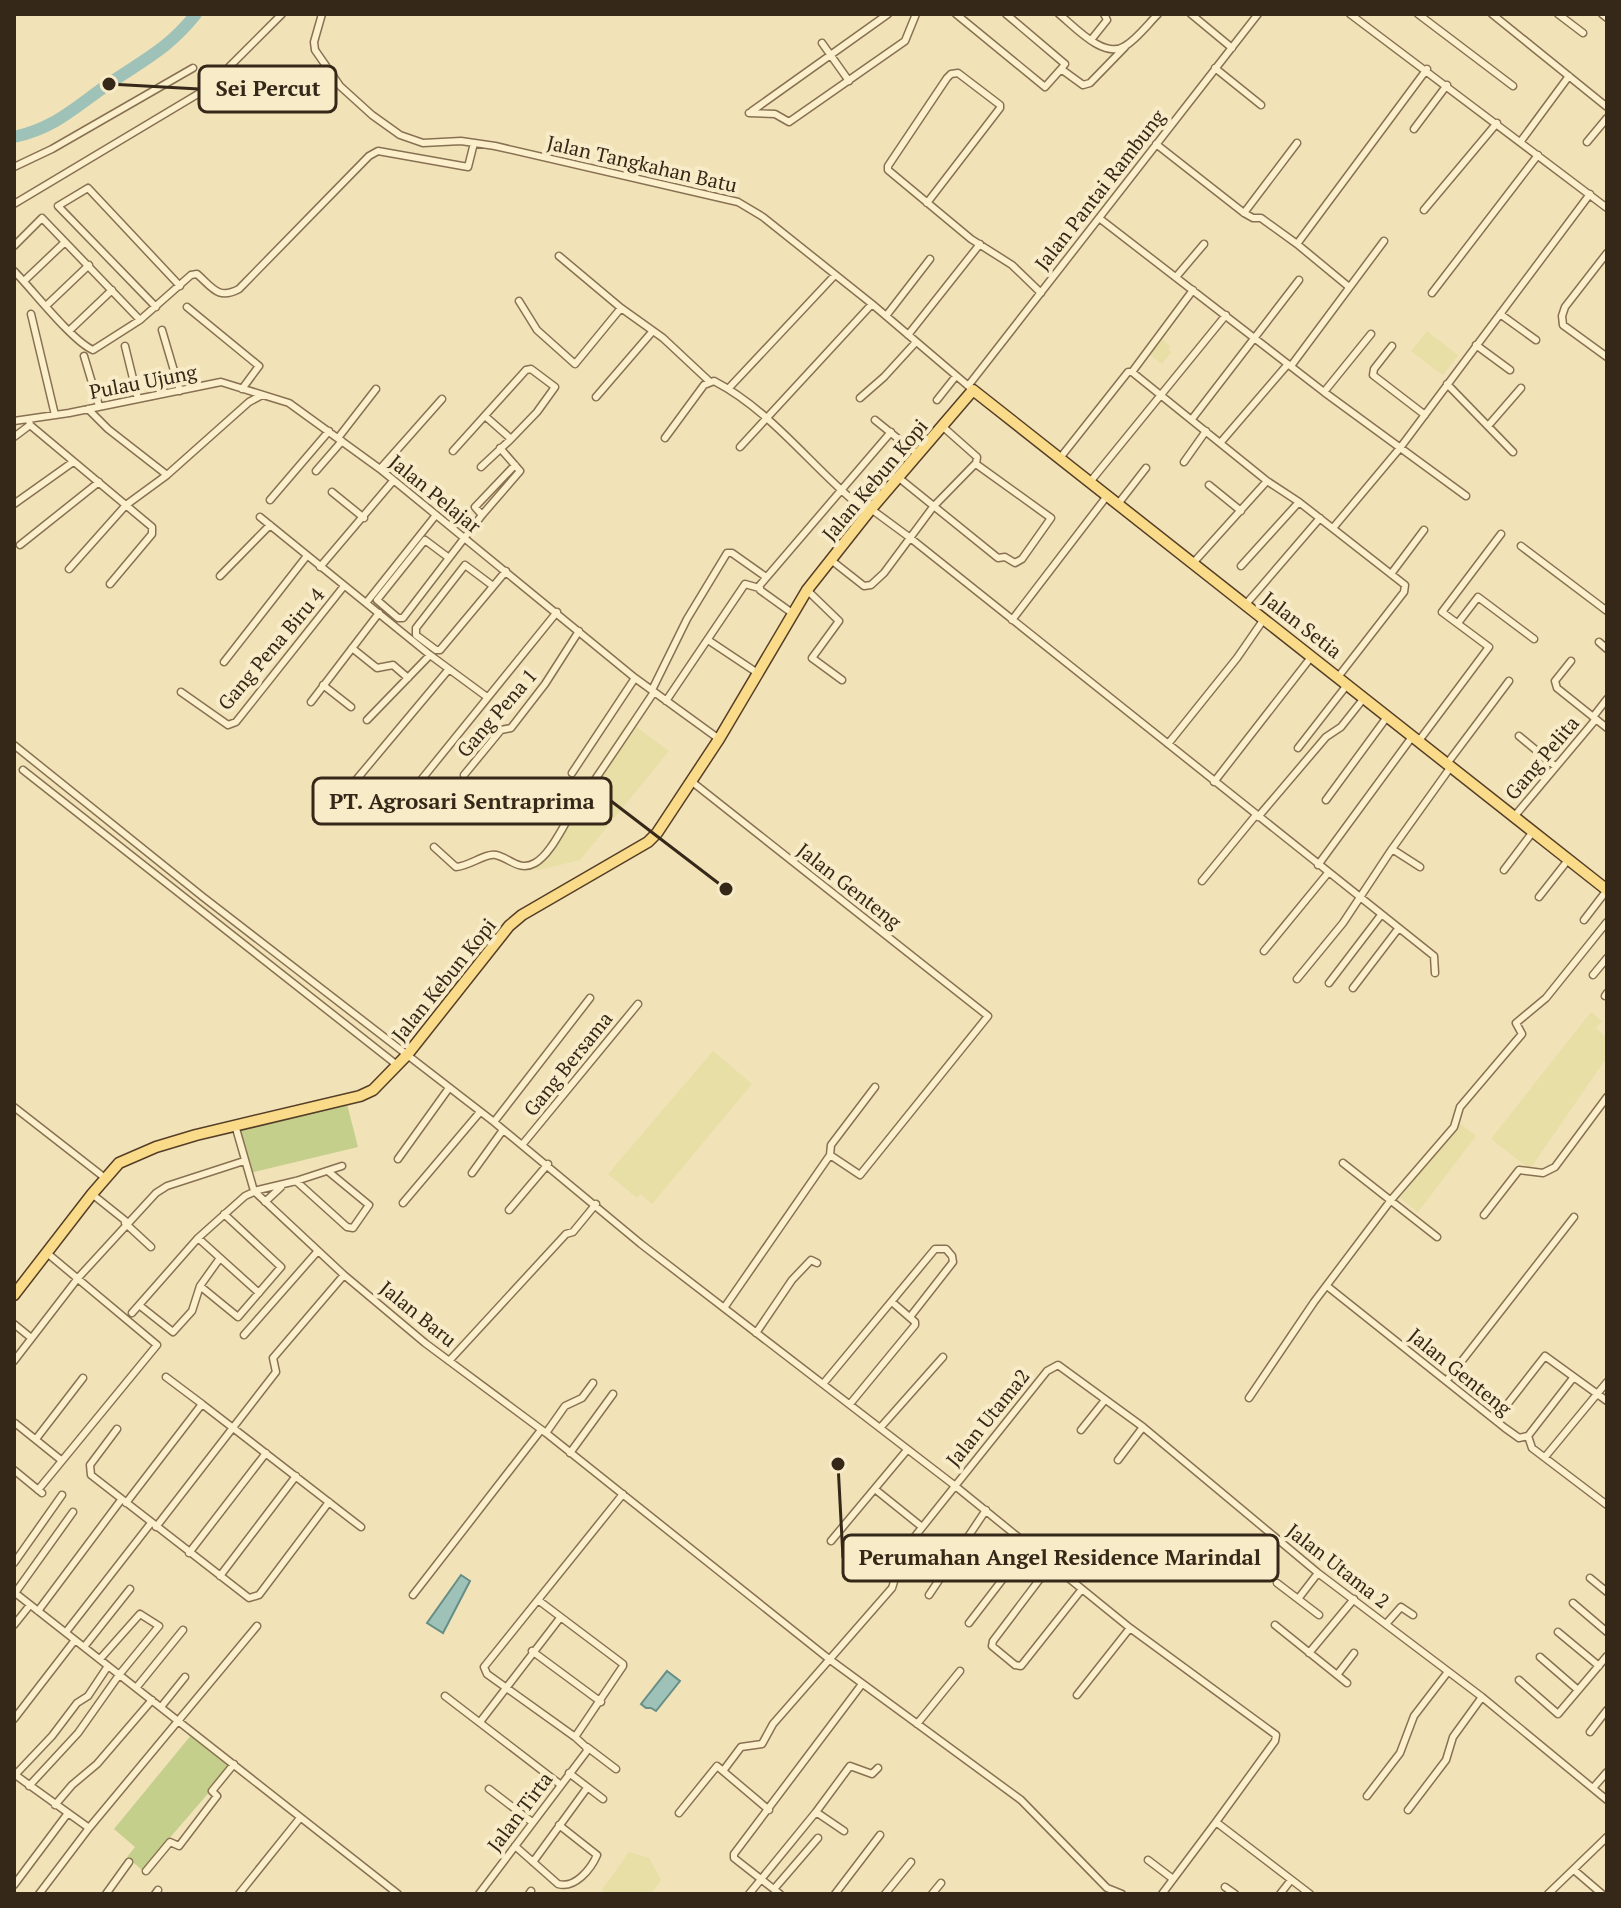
<svg xmlns="http://www.w3.org/2000/svg" width="1621" height="1908" viewBox="0 0 1621 1908" font-family="'PT Serif',serif">
<style>
.farmland{fill:#e7dfa5}
.green{fill:#c5cf8c}
.water{fill:#9ec1b8;stroke:#658e86;stroke-width:2}
.lines{fill:none;stroke-linecap:round;stroke-linejoin:round}
.river{stroke:#9ec1b8;stroke-width:12}
.street-casing{stroke:#887152;stroke-width:9}
.primary-casing{stroke:#553e27;stroke-width:13}
.street{stroke:#fcefcb;stroke-width:6}
.primary{stroke:#fadb8a;stroke-width:10}
.labels{text-anchor:middle;stroke-width:8;stroke-linejoin:round;paint-order:stroke}
.street-label{font-size:20px;fill:#362819;stroke:#f8ecc8}
.leader{fill:none;stroke:#362819;stroke-width:3}
.callout-dot{fill:#362819;stroke:#f8ecc8;stroke-width:3}
.callout{fill:#f8ecc8;stroke:#362819;stroke-width:3}
.callout-label{font-size:22px;text-anchor:middle;font-weight:bold;fill:#362819}
</style>
<rect width="100%" height="100%" fill="#f1e2b8"/>
<path class="farmland" d="M1427,331L1458,355L1443,375L1411,351Z
M1158,336L1170,346L1168,349L1171,352L1162,364L1146,352Z
M628,721L669,751L580,860L539,870H531Z
M1591,1012L1602,1021L1596,1028L1607,1038V1057L1530,1169L1491,1139Z
M713,1051L752,1084L652,1204L641,1194L637,1198L608,1174Z
M1458,1122L1476,1136L1418,1212L1400,1198Z
M629,1852L649,1858L661,1880L651,1894H604L602,1890Z"/>
<path class="green" d="M347,1104L358,1147L250,1173L240,1130Z
M192,1734L231,1767L142,1870L127,1857L135,1847L114,1829Z"/>
<path class="water" d="M461,1575L470,1581L443,1633L427,1623Z
M667,1671L680,1681L656,1711L651,1708H646L641,1704Z"/>
<g class="lines">
<path class="river" d="M14,137C57,127 75,107 110,83C145,59 168,49 196,14"/>
<g class="street-casing">
<path id="street" d="M322,14L314,42L315,50L340,86L372,115L400,135L423,143L461,141L495,146L738,202L763,217L872,304L973,390
M956,14L1045,87L1061,69
M1006,14L1065,64L1061,69L1083,85L1090,83L1125,47
M1059,14C1074,26 1104,60 1125,46C1137,39 1148,24 1158,14
M1191,14L1232,48
M1350,14L1607,208
M1418,14L1513,86
M1492,14L1607,107
M1558,14L1583,33
M1602,14L1607,18
M1091,40L1107,20L1104,14
M822,43L849,81
M1215,68L1261,105
M752,111L888,14
M749,113L775,114L789,122L905,41L916,14
M1414,129L1447,85
M1521,141L1569,76
M1587,142L1607,118
M1156,144L1244,213L1253,218H1261L1297,244L1349,287
M14,167L52,149L193,68
M927,203L1000,108V105L958,73L951,74L947,78L888,166V170L971,239L1012,265L1041,293
M14,204L208,88L282,14
M1424,210L1497,123
M1244,213L1297,143
M1099,218L1324,392L1466,496
M1297,244L1427,69
M14,246L42,218L140,320
M1607,253L1565,307L1562,316L1563,325L1607,357
M559,256L621,308L663,338L709,381
M14,271C32,289 72,341 93,350L140,320L191,275L197,274C213,288 218,300 239,289L369,156L378,151L468,167L474,143
M1176,277L1204,244
M24,281L65,242
M1432,293L1538,155
M519,301L537,330L575,364L621,308
M47,305L89,265
M156,307L58,206L88,188L180,286
M187,307L259,366L242,389
M31,314L55,415
M1500,314L1536,340
M886,316L930,259
M70,330L112,290
M162,330L180,391
M908,335L980,244
M1476,345L1510,370
M125,346L138,399
M1392,346L1374,369L1373,375L1425,415
M84,356L99,406
M1291,366L1384,241
M1132,372L1267,481L1299,502L1405,585L1404,592L1338,677
M1447,384L1513,452
M968,386L1258,14
M728,389L835,275
M1324,392L1371,334
M596,397L652,332
M860,398L884,377L916,342
M937,400L956,376
M88,409L108,429L167,475
M1192,419L1299,280
M29,420L30,425L152,527V534L110,584
M875,420L917,454
M14,421L69,413L221,382L289,403L380,469L635,678L719,739
M1488,426L1521,388
M14,437L30,425
M338,438L376,389
M665,438L704,385L714,381C774,412 815,472 868,513
M1221,442L1288,364
M740,447L872,304
M453,451L526,370L531,369L555,387L537,412L511,439
M1060,458L1128,372H1132L1193,290
M1184,462L1206,431
M481,467L511,439L485,416
M380,469L442,399
M316,471L342,441
M899,478L998,558L1005,557L1015,563L1022,559L1051,518L976,464L977,457L942,426
M1090,482L1226,315
M1209,485L1241,511
M332,492L364,518
M270,500L329,431
M14,504L73,462
M1118,504L1146,468
M871,509L909,537L1429,952L1434,956L1435,973
M482,515L475,507L515,465
M260,517L430,655L487,697
M1333,528L1400,448L1590,194
M20,545L99,482
M1521,546L1607,611
M449,558L425,540L377,600L398,618H403L482,515L520,471L500,448
M831,560L864,586L871,585L884,573L933,507L976,463
M1194,562L1267,481
M1241,566L1299,502
M320,567L393,481
M69,569L126,505L167,475L249,402L262,395
M1391,574L1424,530
M220,576L270,525
M493,586L465,565L416,628V635L436,650H440L506,571
M807,590L839,621L812,658L842,680
M366,603L436,515
M1246,604L1320,518
M792,613L760,590V585L891,432
M1012,620L1107,496
M1458,623L1478,597L1534,639
M708,640L756,672
M1599,642L1607,649
M352,648L377,668L393,665L408,678
M1571,661L1555,681L1557,688L1607,728
M224,662L306,557
M323,685L351,707
M652,690L687,619L727,553H732L766,577
M181,692L228,725L236,722L344,586
M666,701L745,584L759,588
M311,702L379,613
M1593,717L1607,699
M367,720L430,655
M1519,736L1555,766
M1418,742L1489,647L1442,612L1501,534
M1168,744L1237,658L1264,619
M14,745L203,897L494,1122L641,1244L954,1485L1130,1628L1276,1735L1275,1741L1216,1822L1310,1894
M1298,748L1347,685
M1446,765L1509,681
M23,770L397,1065
M572,773L635,678
M464,775L501,730L511,728L545,684L579,631
M691,781L988,1016L860,1175L830,1155
M1214,782L1312,656
M351,786L449,669
M394,798L409,792L417,785L557,612
M1326,800L1387,717
M1258,817L1326,737L1341,727L1364,698
M1513,818L1596,719
M434,847L456,867C470,866 485,853 496,855C510,858 519,872 535,863C549,855 560,832 568,819C597,777 626,734 654,692
M1318,865L1412,737
M1420,867L1392,849L1450,768
M1504,870L1532,833
M1202,881L1256,815
M1539,897L1568,860
M1584,920L1607,890
M1264,951L1328,873
M1593,975L1607,958
M1297,979L1343,923L1392,849
M1329,983L1381,915
M1353,988L1398,929
M1605,996L1607,993
M14,1107L105,1178
M494,1122L590,998
M235,1125L254,1191L344,1275L425,1343L546,1433L829,1659L1021,1800L1107,1888L1122,1894
M522,1145L638,1004
M398,1159L449,1088
M1343,1163L1437,1237
M472,1173L503,1130
M296,1181L347,1227L353,1228L369,1205L329,1172
M92,1194L127,1222
M265,1202L281,1187
M403,1203L480,1112
M509,1210L548,1164
M1484,1215L1519,1170L1543,1173L1555,1167L1607,1097
M125,1223L151,1247
M198,1238L259,1293
M200,1286L238,1317L281,1267L224,1214
M1327,1286L1505,1428L1519,1438L1528,1436L1532,1448L1607,1505
M139,1305L173,1332L192,1311L200,1286L220,1258
M724,1308L830,1155L831,1145L875,1087
M132,1313L198,1238L245,1196L258,1190L296,1181L342,1166
M14,1324L30,1337
M756,1333L792,1280L811,1260L817,1263
M244,1335L317,1252
M14,1361L78,1278L156,1193L167,1186L244,1161
M449,1361L566,1234L573,1232L596,1204
M166,1377L202,1404
M1447,1380L1574,1217
M823,1384L935,1249H946L952,1256L953,1262L910,1317
M1249,1398L1314,1302L1391,1200L1454,1127L1460,1107L1522,1034L1516,1023L1546,998L1607,922
M850,1404L915,1325V1322L892,1302
M1495,1420L1545,1356L1607,1401
M15,1423L61,1460
M880,1428L943,1357
M117,1429L90,1465L91,1475L249,1598L259,1595L329,1502
M1081,1430L1105,1400
M546,1433L565,1406L582,1398L593,1383
M1528,1436L1573,1378
M36,1439L83,1378
M570,1453L613,1394
M1545,1457L1607,1382
M1118,1460L1143,1427
M14,1470L42,1493
M38,1490L157,1345L47,1253
M876,1490L922,1527
M126,1503L202,1404L361,1527
M156,1527L276,1372L273,1358L344,1275
M831,1541L907,1450
M189,1553L266,1453
M14,1563L62,1495
M1052,1563L993,1641L992,1646L1015,1665L1021,1666L1082,1589
M220,1576L296,1476
M1590,1578L1607,1592
M1277,1583L1298,1599L1318,1573
M14,1592L398,1894
M15,1593L73,1512
M413,1595L541,1430
M929,1595L986,1510
M1298,1599L1319,1615
M1573,1603L1607,1632
M38,1611L121,1500
M969,1623L1029,1545
M1386,1624L1401,1607L1413,1615
M14,1625L30,1605
M1275,1625L1347,1683
M66,1632L151,1523
M1558,1632L1599,1666
M84,1647L130,1589
M532,1651L601,1702
M1309,1653L1354,1599
M1540,1657L1578,1690
M1337,1675L1354,1653
M1519,1680L1558,1714L1607,1656
M136,1688L183,1630
M1077,1695L1130,1628
M445,1696L561,1785
M161,1707L185,1677
M14,1719L75,1640
M480,1722L560,1618
M917,1724L960,1671
M1590,1732L1607,1710
M575,1737L487,1674L484,1667L623,1494
M587,1747L616,1769
M723,1771L741,1747L762,1744L773,1724L892,1588L904,1550L1047,1371L1058,1365L1143,1427L1318,1573L1482,1697L1607,1800
M569,1773L603,1799
M14,1774L89,1828
M15,1775L52,1736L77,1703L88,1696L108,1666
M29,1786L78,1733L119,1675L159,1626L140,1614L100,1659
M1593,1788L1607,1772
M489,1789L532,1822
M1367,1796L1400,1753L1414,1716L1447,1673
M55,1805L72,1785L97,1764L152,1700
M1408,1810L1446,1760L1453,1737L1482,1697
M816,1812L850,1766L872,1774L878,1768
M679,1813L717,1766L769,1810
M515,1846L558,1884C575,1889 591,1869 597,1855L559,1825
M1148,1860L1173,1879
M533,1862L587,1788
M1574,1870L1602,1894
M146,1871L170,1842L179,1846L217,1796L212,1791L234,1764
M14,1885L68,1813
M1225,1887L1235,1894
M774,1889L818,1838
M39,1894L89,1828L257,1626
M106,1894L129,1862
M155,1894L158,1890
M239,1894L300,1818
M479,1894L587,1751L586,1747L575,1737L623,1666V1664L538,1600
M529,1894L531,1891
M749,1894L816,1812L844,1831
M780,1894L734,1858V1854L862,1684
M835,1894L880,1835
M885,1894L911,1862
M932,1894L941,1883
M1162,1894L1216,1822
M1280,1894L1291,1880
M1548,1894L1607,1837"/>
</g>
<g class="primary-casing">
<path id="primary" d="M14,1295L92,1194L119,1163L156,1147L196,1135L360,1096L373,1090L407,1055L509,926L522,915L648,842L657,833L719,739L807,590L871,509L973,390L1607,890"/>
</g>
<use href="#street" class="street"/>
<use href="#primary" class="primary"/>
</g>
<g class="labels">
<g class="street-label">
<text transform="translate(642 164) rotate(13)" y="7">Jalan Tangkahan Batu</text>
<text transform="translate(1100 190) rotate(-52)" y="7">Jalan Pantai Rambung</text>
<text transform="translate(143 382) rotate(-11)" y="7">Pulau Ujung</text>
<text transform="translate(875 480) rotate(-50)" y="7">Jalan Kebun Kopi</text>
<text transform="translate(435 494) rotate(39)" y="7">Jalan Pelajar</text>
<text transform="translate(1302 625) rotate(38)" y="7">Jalan Setia</text>
<text transform="translate(271 649) rotate(-50)" y="7">Gang Pena Biru 4</text>
<text transform="translate(497 713) rotate(-49)" y="7">Gang Pena 1</text>
<text transform="translate(1542 758) rotate(-50)" y="7">Gang Pelita</text>
<text transform="translate(849 886) rotate(38)" y="7">Jalan Genteng</text>
<text transform="translate(444 980) rotate(-51)" y="7">Jalan Kebun Kopi</text>
<text transform="translate(568 1064) rotate(-51)" y="7">Gang Bersama</text>
<text transform="translate(418 1314) rotate(39)" y="7">Jalan Baru</text>
<text transform="translate(1460 1372) rotate(39)" y="7">Jalan Genteng</text>
<text transform="translate(988 1418) rotate(-51)" y="7">Jalan Utama2</text>
<text transform="translate(1338 1566) rotate(38)" y="7">Jalan Utama 2</text>
<text transform="translate(520 1812) rotate(-53)" y="7">Jalan Tirta</text>
</g>
</g>
<path class="leader" d="M109 84L199 89M726 889L611 801M838 1464L843 1558"/>
<g class="callout-dot">
<circle cx="109" cy="84" r="8"/>
<circle cx="726" cy="889" r="8"/>
<circle cx="838" cy="1464" r="8"/>
</g>
<g class="callout">
<rect x="199" y="66" width="137" height="46" rx="8"/>
<rect x="313" y="778" width="298" height="46" rx="8"/>
<rect x="843" y="1535" width="435" height="46" rx="8"/>
</g>
<g class="callout-label">
<text x="268" y="96">Sei Percut</text>
<text x="462" y="809">PT. Agrosari Sentraprima</text>
<text x="1060" y="1565">Perumahan Angel Residence Marindal</text>
</g>
<rect width="1621" height="1908" fill="none" stroke="#362819" stroke-width="32"/>
</svg>
